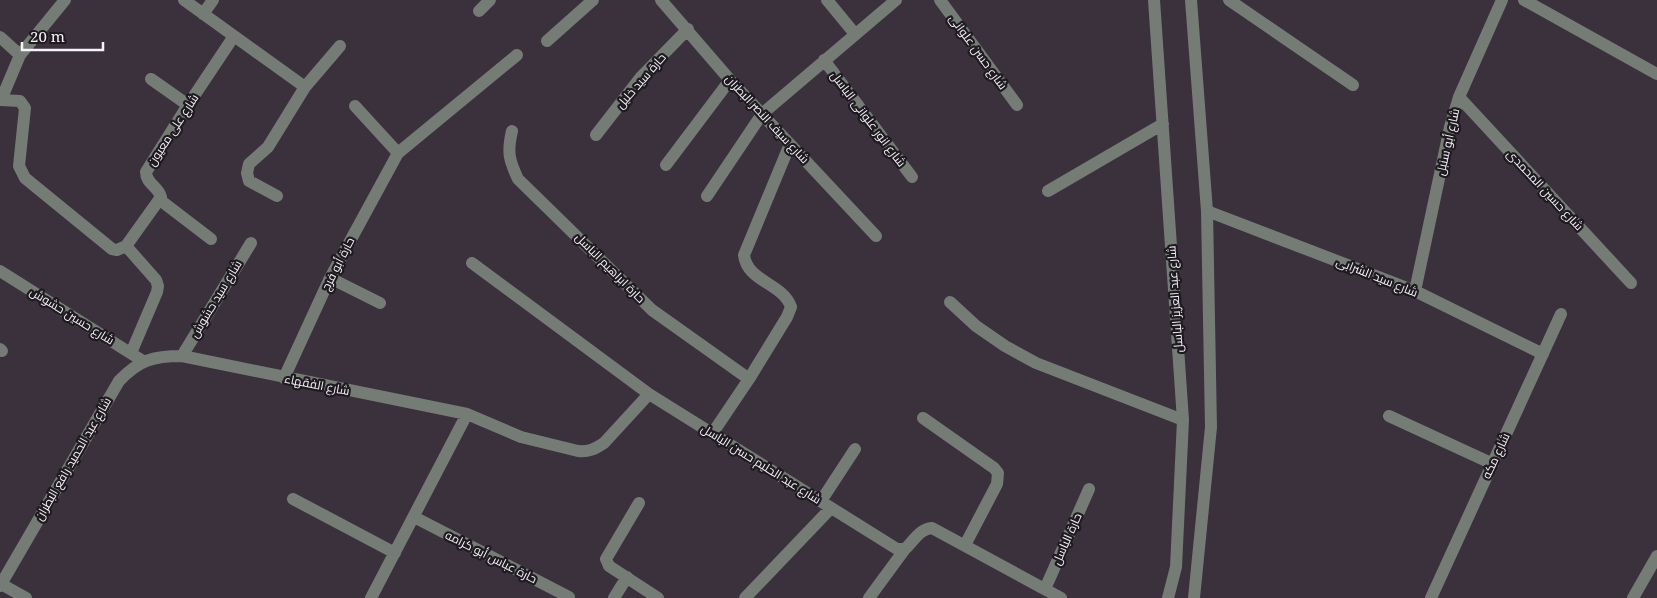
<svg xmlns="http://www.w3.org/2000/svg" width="1657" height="598" viewBox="0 0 1657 598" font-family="'Noto Serif',Cairo,serif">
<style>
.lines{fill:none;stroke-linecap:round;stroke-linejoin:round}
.minor{stroke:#757c76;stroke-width:12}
.labels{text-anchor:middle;stroke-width:4.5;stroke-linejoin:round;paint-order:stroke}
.street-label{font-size:12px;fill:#f7f1f9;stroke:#1e1a20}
</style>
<rect width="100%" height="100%" fill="#3a313d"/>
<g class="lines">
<path class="minor" d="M184,0L305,87
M661,0L730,80L876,236
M827,0L855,34
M940,0L1017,105
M1154,0L1183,420L1176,567L1168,598
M1191,0L1207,211L1211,427L1194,598
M1229,0L1353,85
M1524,0L1657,74
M479,11L490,0
M203,14L213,0
M0,37L20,55
M547,41L593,0
M824,60L912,177
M151,79L188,105
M1459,97L1631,283
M0,100L20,101L25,108L19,166L25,178L112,249L117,250L126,246L161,197C158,186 146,184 146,172L188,105L234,36
M1,100L20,55L65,0
M512,131C507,152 509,160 518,179L652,310L749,379
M596,135L641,77L688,29
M398,153L517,55
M666,165L730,80
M1048,191L1163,124
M277,196L249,181L247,173L249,164L268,147L305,87L340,46
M707,196L762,114L896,0
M160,200L211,239
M1207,211L1415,291L1543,354
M126,246L156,280L158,286L157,292L131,353
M472,263L649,394L897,549H905C914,541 919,529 932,528L1061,598
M0,271L143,361
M330,278L380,303
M1415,291L1450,127L1459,97L1502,0
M950,302L976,326L1005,346L1036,363L1183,420
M0,349L2,351
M182,356L251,243
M284,378L330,278L398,153L355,106
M1389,416L1493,464
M923,418L994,468L998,473L997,484L965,545
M712,434L749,379L787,317L791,307C783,283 747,282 744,255L790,144
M293,499L395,553
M821,501L855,449
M639,503L606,559L609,566L658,598
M414,517L569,597
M1,584L26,598
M0,586L119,381C139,360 153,356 182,356L467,414L521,437L578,451C589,452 595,449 604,443L649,394
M1045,589L1089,489
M371,598L467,414
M614,598L627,577
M745,598L831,508
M869,598L905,549
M1431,598L1561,314
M1633,598L1657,556"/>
</g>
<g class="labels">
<g class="street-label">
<text transform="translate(978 52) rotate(54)" y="4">شارع حسن علوانى</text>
<text transform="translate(641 81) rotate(-49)" y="4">حارة سيد خليل</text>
<text transform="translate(767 119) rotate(47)" y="4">شارع سيف النصر البطران</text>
<text transform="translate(868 119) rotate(53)" y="4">شارع انور علوانى الباسل</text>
<text transform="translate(173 130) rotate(-57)" y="4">شارع على معيون</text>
<text transform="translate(1448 142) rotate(-77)" y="4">شارع أبو سنبل</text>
<text transform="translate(1545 190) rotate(47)" y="4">شارع حسين المحمدى</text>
<text transform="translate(338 264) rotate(-63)" y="4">حارة أبو فرج</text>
<text transform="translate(610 268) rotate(45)" y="4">حارة ابراهيم الباسل</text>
<text transform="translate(1377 277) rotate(22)" y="4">شارع سيد الشرابى</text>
<text transform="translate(216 299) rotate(-59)" y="4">شارع سيد حشوش</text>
<text transform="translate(1175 299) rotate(-94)" y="4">شارع عبد العزيز الباسل</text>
<text transform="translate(72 316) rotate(32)" y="4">شارع حسين حشوش</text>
<text transform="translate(317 385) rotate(11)" y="4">شارع الفقهاء</text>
<text transform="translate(1496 456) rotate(-65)" y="4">شارع مكه</text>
<text transform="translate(73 459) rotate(-60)" y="4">شارع عبد الحميد رافع البطران</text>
<text transform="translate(761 464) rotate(32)" y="4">شارع عبد الحليم حسن الباسل</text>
<text transform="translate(1067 539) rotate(-66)" y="4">حارة الباسل</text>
<text transform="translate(491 557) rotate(27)" y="4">حارة عباس أبو كرامه</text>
</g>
</g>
<path d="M22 42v8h81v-8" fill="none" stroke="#f7f1f9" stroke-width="2.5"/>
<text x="30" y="42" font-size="15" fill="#f7f1f9" stroke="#1e1a20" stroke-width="4" paint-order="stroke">20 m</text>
</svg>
